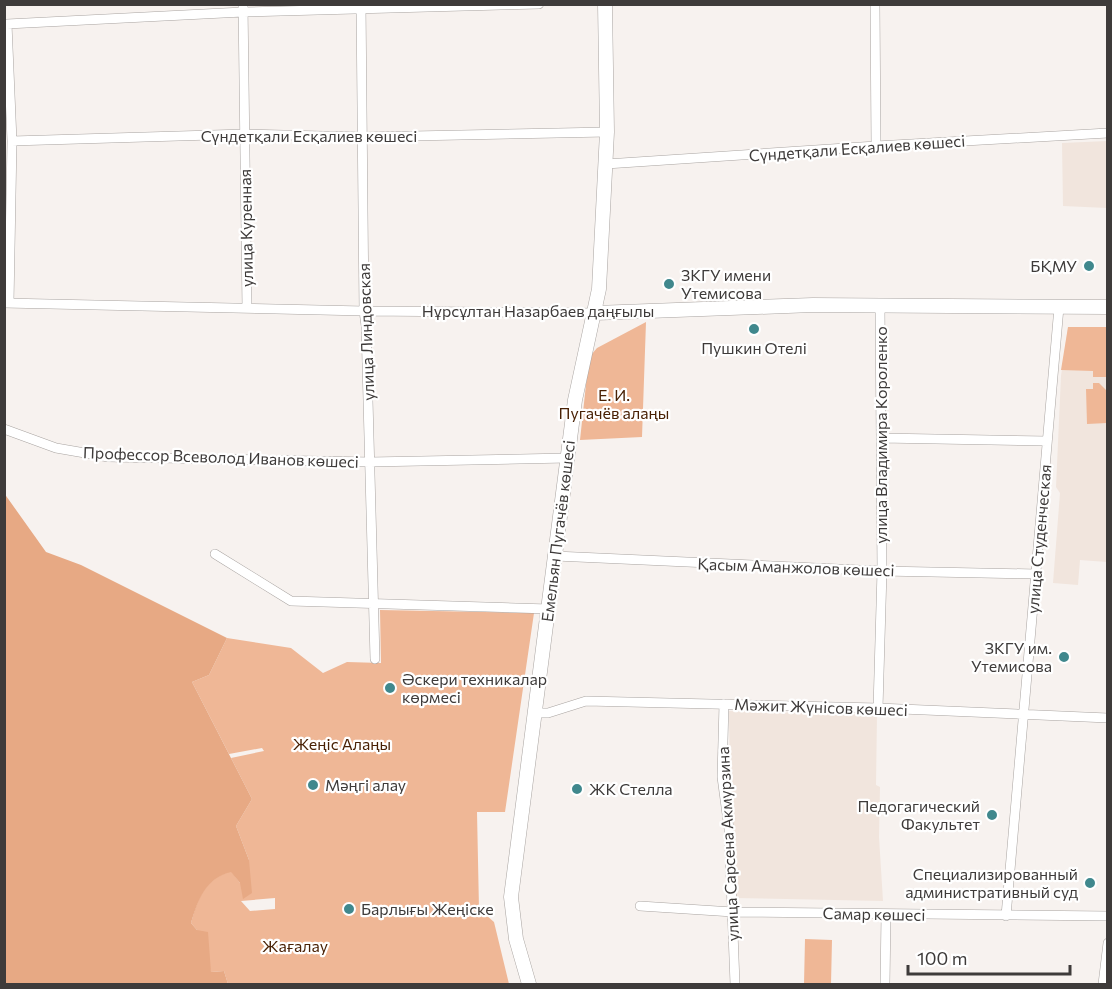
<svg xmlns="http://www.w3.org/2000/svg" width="1112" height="989" viewBox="0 0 1112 989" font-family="Commissioner,sans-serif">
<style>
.built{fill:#f1e5dd}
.green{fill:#efb796;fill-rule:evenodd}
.forest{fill:#e7a984}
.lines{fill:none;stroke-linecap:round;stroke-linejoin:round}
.street-casing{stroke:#a9a4a1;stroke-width:10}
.secondary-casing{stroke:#a9a4a1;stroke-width:15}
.street{stroke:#fff;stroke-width:9}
.secondary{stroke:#fff;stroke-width:14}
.poi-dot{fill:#40888d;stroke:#fff;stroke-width:2}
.labels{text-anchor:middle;stroke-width:4.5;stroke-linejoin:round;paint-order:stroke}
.street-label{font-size:16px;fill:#3e3b3a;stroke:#fff}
.poi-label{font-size:16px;fill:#3e3b3a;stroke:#fff;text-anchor:start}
.park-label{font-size:16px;fill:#492105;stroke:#fff}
</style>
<rect width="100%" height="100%" fill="#f7f2ef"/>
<path class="built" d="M1107,141V208L1063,206L1062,143Z
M1068,327H1107V562L1080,560L1078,585L1053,583L1060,493L1056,487L1061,376Z
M729,711L877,715L876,785L880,787L879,837L883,901L735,898L734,828L730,777Z"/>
<path class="green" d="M646,322L642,437L580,440L588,366L591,355L597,348Z
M1068,327H1107V377H1093V371L1061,370Z
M1093,383H1099L1107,391V423L1087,424L1086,389H1093Z
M380,610L534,613L505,812H477L479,909L494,922L509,984H228L224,971L211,972L197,930L191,923C198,898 204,880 231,871L240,883L249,860L236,826L252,799L231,758L264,751L262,748L229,754L192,682L209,675L227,638L291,648L323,673L347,662L381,663ZM275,898V909L250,911L241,901Z
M805,939L832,940L831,984H804Z"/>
<path class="forest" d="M4,493L46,552L81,565L227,638L209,675L192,682L252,799L236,826L249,860L252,893L243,899L240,883L231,872C206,878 198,899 191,923L197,930L208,932L211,972L224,971L228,984H5Z"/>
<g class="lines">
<g class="street-casing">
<path id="street" d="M243,4L247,308
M361,4L364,311L366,326L375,659
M875,4L876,146
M12,141L245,134L363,137L607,132
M606,164L876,146L1108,133
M4,303L364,311L595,313
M9,303L12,141L7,24L243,12L539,4
M4,429L56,448L108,457L370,462L567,458
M881,438L1047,441
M215,554L291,601L549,609
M555,556L882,571L1036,574
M724,704L722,777L729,829L735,984
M878,708L882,571L880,305
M535,713H548L586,701L878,708L1108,718
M640,906L733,912L1108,916
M1006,916L1059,307
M885,984L886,915
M1103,984L1108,943"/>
</g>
<g class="secondary-casing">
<path id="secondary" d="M595,313L813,305L1108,307
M529,984L516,939L511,897L575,400L599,289L607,132L605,4"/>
</g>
<use href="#street" class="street"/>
<use href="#secondary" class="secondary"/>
</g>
<g class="poi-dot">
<circle cx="1089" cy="266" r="6"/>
<circle cx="669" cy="284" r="6"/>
<circle cx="754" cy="329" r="6"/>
<circle cx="1064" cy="657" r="6"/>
<circle cx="390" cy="688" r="6"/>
<circle cx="313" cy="785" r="6"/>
<circle cx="577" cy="789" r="6"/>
<circle cx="992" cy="815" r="6"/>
<circle cx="1090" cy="883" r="6"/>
<circle cx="349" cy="909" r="6"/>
</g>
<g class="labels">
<g class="street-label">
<text x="309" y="142">Сүндетқали Есқалиев көшесі</text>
<text transform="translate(857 148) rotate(-4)" y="6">Сүндетқали Есқалиев көшесі</text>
<text transform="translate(246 228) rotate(-91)" y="6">улица Куренная</text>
<text x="538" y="317">Нұрсұлтан Назарбаев даңғылы</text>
<text transform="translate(366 332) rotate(-92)" y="6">улица Линдовская</text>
<text transform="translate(881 435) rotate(-90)" y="6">улица Владимира Короленко</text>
<text transform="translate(221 457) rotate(2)" y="6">Профессор Всеволод Иванов көшесі</text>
<text transform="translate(558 531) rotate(-83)" y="6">Емельян Пугачёв көшесі</text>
<text transform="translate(1039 539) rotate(-85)" y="6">улица Студенческая</text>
<text transform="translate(796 567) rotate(2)" y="6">Қасым Аманжолов көшесі</text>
<text transform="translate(821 707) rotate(2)" y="6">Мәжит Жүнісов көшесі</text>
<text transform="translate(728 844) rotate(-93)" y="6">улица Сарсена Акмурзина</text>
<text transform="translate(874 914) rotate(1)" y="6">Самар көшесі</text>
</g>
<g class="poi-label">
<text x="1077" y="272" text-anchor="end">БҚМУ</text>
<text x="681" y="281">ЗКГУ имени<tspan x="681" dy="18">Утемисова</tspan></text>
<text x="754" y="354" text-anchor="middle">Пушкин Отелі</text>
<text x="1052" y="654" text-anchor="end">ЗКГУ им.<tspan x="1052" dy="18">Утемисова</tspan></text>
<text x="402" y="685">Әскери техникалар<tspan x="402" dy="18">көрмесі</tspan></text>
<text x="325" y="791">Мәңгі алау</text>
<text x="589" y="795">ЖК Стелла</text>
<text x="980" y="812" text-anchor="end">Педогагический<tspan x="980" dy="18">Факультет</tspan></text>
<text x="1078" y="880" text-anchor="end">Специализированный<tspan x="1078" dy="18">административный суд</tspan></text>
<text x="361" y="915">Барлығы Жеңіске</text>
</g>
<g class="park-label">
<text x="614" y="401">Е. И.<tspan x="614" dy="18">Пугачёв алаңы</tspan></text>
<text x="342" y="750">Жеңіс Алаңы</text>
<text x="295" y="952">Жағалау</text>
</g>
</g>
<rect width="1112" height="989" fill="none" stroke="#3e3b3a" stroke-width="12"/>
<path d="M908 965v9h162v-9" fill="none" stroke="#3e3b3a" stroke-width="3"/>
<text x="917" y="965" font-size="18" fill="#3e3b3a" stroke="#ffffff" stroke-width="4.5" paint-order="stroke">100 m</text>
</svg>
